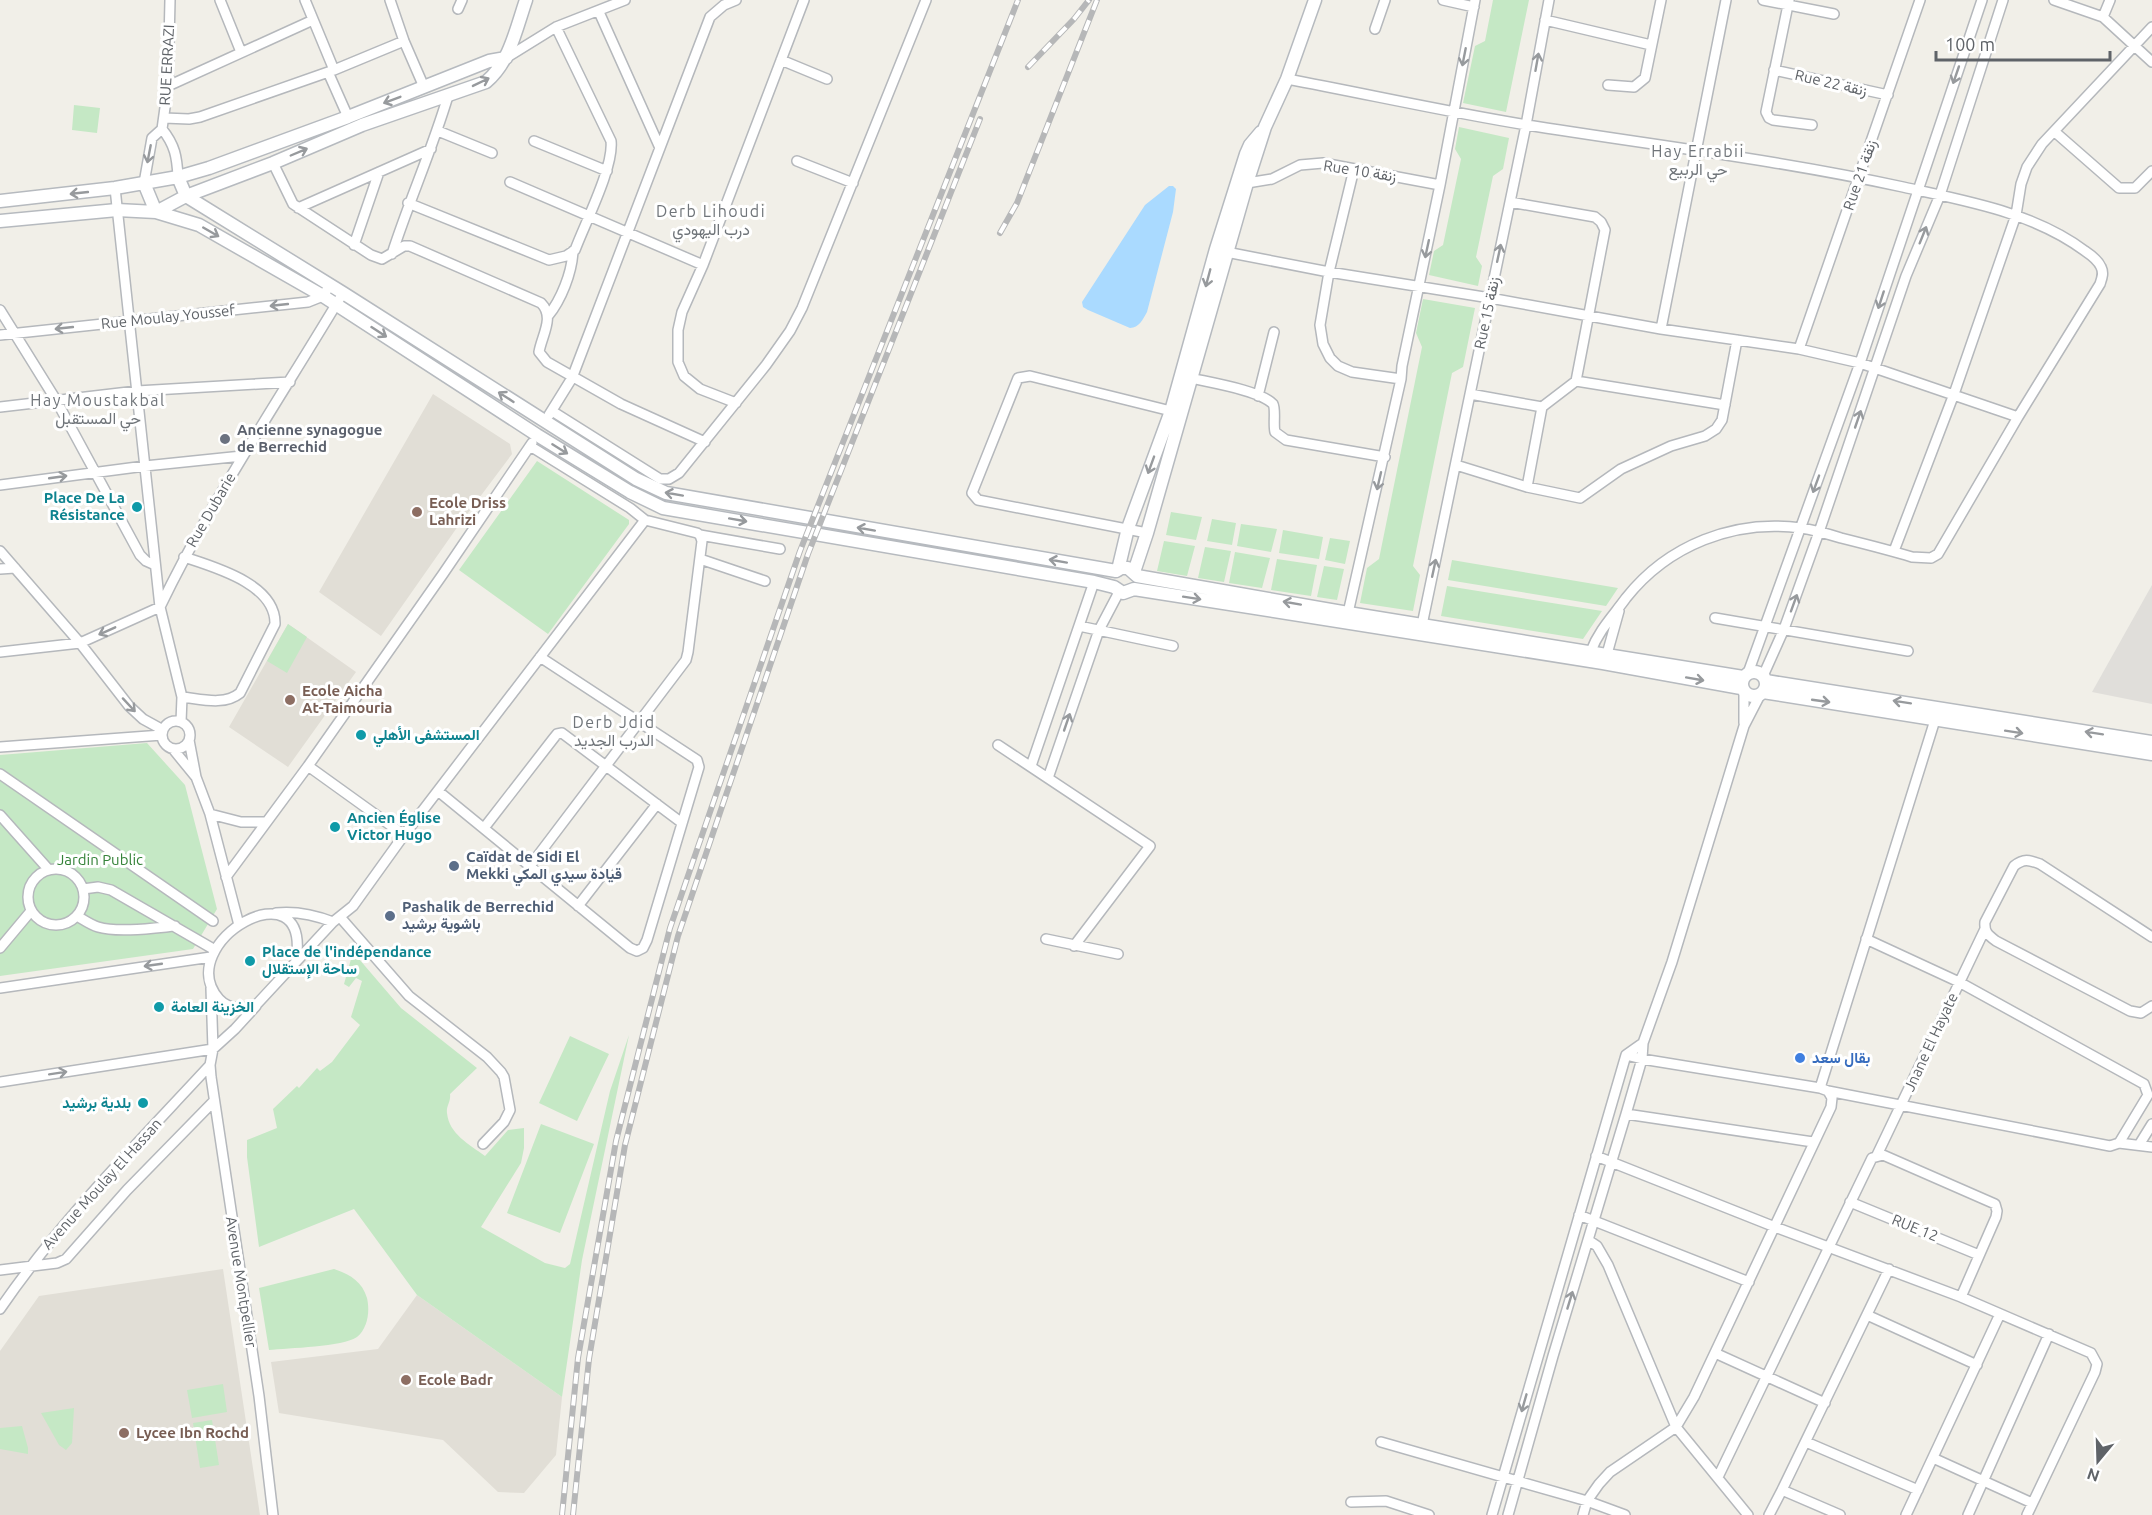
<svg xmlns="http://www.w3.org/2000/svg" width="2152" height="1515" viewBox="0 0 2152 1515" font-family="Ubuntu,Vazirmatn,sans-serif">
<style>
.industrial{fill:#e0deda}
.education{fill:#e1ded6}
.green{fill:#c5e8c5}
.water{fill:#aadaff}
.lines{fill:none;stroke-linecap:round;stroke-linejoin:round}
.street-casing{stroke:#b5b8bc;stroke-width:12}
.secondary-casing{stroke:#b6babf;stroke-width:15}
.street{stroke:#fff;stroke-width:9}
.secondary{stroke:#fff;stroke-width:12}
.rail-casing{stroke:#b6b7b8;stroke-width:6}
.rail{stroke:#fff;stroke-width:4;stroke-dasharray:11;stroke-linecap:butt}
.oneway{stroke:#979a9d}
.worship-dot{fill:#6b7280;stroke:#fff;stroke-width:2}
.culture-dot{fill:#0f9aa8;stroke:#fff;stroke-width:2}
.education-dot{fill:#8d6e63;stroke:#fff;stroke-width:2}
.service-dot{fill:#5c6f8a;stroke:#fff;stroke-width:2}
.shop-dot{fill:#3f7fe0;stroke:#fff;stroke-width:2}
.labels{text-anchor:middle;stroke-width:6;stroke-linejoin:round;paint-order:stroke}
.street-label{font-size:15px;fill:#5f6368;stroke:#fff}
.worship-label{font-size:15px;font-weight:bold;fill:#5b616d;stroke:#fff;text-anchor:start}
.culture-label{font-size:15px;font-weight:bold;fill:#0d838f;stroke:#fff;text-anchor:start}
.education-label{font-size:15px;font-weight:bold;fill:#785e54;stroke:#fff;text-anchor:start}
.service-label{font-size:15px;font-weight:bold;fill:#4e5e75;stroke:#fff;text-anchor:start}
.park-label{font-size:15px;fill:#348238;stroke:#fff}
.shop-label{font-size:15px;font-weight:bold;fill:#366cbe;stroke:#fff;text-anchor:start}
.neighbourhood-label{font-size:16px;letter-spacing:1.5px;fill:#70757a;stroke:#fff}
</style>
<rect width="100%" height="100%" fill="#f1efe8"/>
<path class="industrial" d="M2152,585V704L2092,692Z"/>
<path class="education" d="M433,394L510,444L512,454L456,529L381,636L319,592Z
M288,624L356,672L288,767L229,727Z
M223,1269L260,1515H0V1351L39,1296Z
M417,1295L562,1397L556,1455L524,1493L498,1492L443,1440L279,1413L271,1362L378,1349Z"/>
<path class="green" d="M1493,0H1529L1506,112L1463,103L1475,46L1485,41Z
M74,105L100,108L97,133L72,130Z
M1459,127L1509,138L1503,169L1493,176L1476,257L1482,266L1478,286L1429,275L1434,251L1443,245L1461,159L1455,149Z
M1423,299L1475,308L1463,367L1452,373L1413,566L1420,575L1413,611L1360,603L1367,568L1379,559L1422,347L1416,333Z
M537,461L629,520V524L548,634L459,570Z
M1171,512L1202,517L1196,540L1166,535Z
M1212,519L1236,523L1232,545L1207,541Z
M1241,524L1277,529L1271,552L1237,546Z
M1283,530L1323,537L1319,559L1279,553Z
M1330,538L1350,541L1345,564L1325,560Z
M1164,541L1195,546L1187,576L1157,571Z
M1205,547L1231,551L1224,582L1198,578Z
M1235,552L1270,558L1262,588L1229,583Z
M1277,559L1317,565L1311,596L1271,590Z
M1452,560L1618,588L1606,606L1448,580Z
M1324,566L1344,569L1337,600L1317,597Z
M1447,586L1602,611L1583,639L1441,616Z
M288,624L307,637L287,673L267,661Z
M147,743L185,785L217,909L193,949L0,976V755Z
M353,952L401,1008L477,1068L450,1094C451,1102 446,1106 447,1113C449,1134 469,1144 485,1156L508,1130L524,1128V1148L521,1163L481,1227L545,1263L565,1268L570,1264L610,1091L629,1035L582,1260L562,1397L417,1295L354,1209L259,1247L247,1157V1140L277,1128L273,1109L297,1086L299,1088L317,1068L320,1071L332,1062L360,1025L351,1017L362,981L356,978L349,987L344,984Z
M570,1036L609,1054L577,1121L539,1103Z
M541,1124L594,1144L560,1233L507,1213Z
M334,1269C349,1274 362,1281 367,1298C370,1311 368,1328 357,1337C343,1347 288,1348 269,1350L259,1288Z
M223,1384L227,1412L192,1418L187,1390Z
M74,1408L72,1443L66,1450L59,1445L41,1413Z
M212,1420L219,1465L200,1468L193,1423Z
M22,1426L28,1448V1454L0,1449V1428Z"/>
<path class="water" d="M1169,186H1173L1176,189L1173,212L1147,312C1143,319 1139,328 1130,328L1088,310L1083,307L1082,302L1145,205Z"/>
<g class="lines">
<g class="street-casing">
<path id="street" d="M220,0L241,52
M305,0L334,70
M390,0L404,41L424,87
M1443,0L1474,7
M1763,0L1834,14
M1789,0L1766,112L1769,118L1773,120L1812,125
M2054,0L2103,17L2152,62
M458,9L462,0
M599,12L660,148
M2103,17L2110,0
M1545,20L1651,45
M1375,29L1385,0
M506,58L556,27L625,0
M781,60L827,79
M1774,70L1888,95
M328,72L348,117
M1287,79C1367,94 1447,112 1527,125C1653,145 1779,160 1903,187C1965,201 2033,212 2085,251C2091,255 2098,260 2101,267C2104,273 2102,278 2100,284L2018,417L1938,554L1931,558L1912,557C1889,550 1865,544 1841,538C1828,534 1815,530 1801,528C1734,519 1668,545 1626,598C1613,616 1599,630 1591,651
M1608,85L1634,87L1645,78L1661,0
M168,86L313,20
M164,118L189,119L200,117L334,70L404,41
M162,129L168,86L170,0
M162,129C175,145 177,157 178,177
M438,131L492,153
M2055,132L2119,188H2135L2152,171
M534,141L607,171
M797,161L853,183
M273,163L293,204L371,255L382,259L404,246H410L541,303C555,317 542,335 539,352L547,362L621,404L705,442
M1354,169L1329,272L1320,325L1323,344L1330,358L1338,366L1352,372L1401,379
M510,182L703,265
M144,183L152,138L162,129
M1247,183L1272,179L1300,165L1323,163L1440,185
M115,188L160,607L182,697L181,722
M1510,202L1595,217L1601,222L1605,230L1576,381
M408,203L549,260L566,256L575,250C585,223 614,167 611,141L556,27
M298,208L431,149
M354,245L379,172
M1221,251L1329,272L1490,298L1661,329L1799,349L1860,363L2018,417
M392,254C409,201 432,150 448,96
M0,310L56,400L140,555L146,561L155,565
M548,316C561,300 572,273 573,251
M1661,329L1726,0
M0,335L308,302L323,296L330,285
M1799,349L1920,0
M1186,377C1206,382 1260,390 1273,404C1276,409 1273,425 1275,432L1286,440L1385,457
M1470,394L1542,407
M1258,396L1274,332
M736,403L700,389L684,376L678,362V330L682,312L703,265L804,0
M0,407L137,391L290,382
M552,411L660,479H669L679,473L766,365L790,331L802,308L926,0
M549,415L572,378L710,17L724,5L736,0
M530,446L630,508L645,520L697,533L700,535L702,541L688,652L686,660L530,866
M1456,465L1527,487L1580,498L1621,469L1671,446L1705,436L1716,429L1722,420L1737,340
M0,485L145,466L242,456
M1527,487L1542,407L1576,381L1725,405
M1147,533L978,500L972,493L1018,378L1030,376L1171,411
M700,535L780,549
M0,551L80,643L129,706L143,719L163,730
M1894,551L1954,394L2016,215L2021,184L2027,167L2042,144L2152,27
M700,559L765,581
M0,569L15,568
M160,607C213,497 281,397 343,293
M1348,613L1401,379L1402,366L1440,185L1475,0
M1715,618L1908,651
M1422,625L1526,125L1549,0
M1079,626L1173,646
M0,652L80,643L160,607
M1607,654L1619,611
M1748,673L1860,363L1982,0
M1763,676L1784,629L1819,532L1906,276L1940,195L2003,0
M182,697C201,699 224,706 240,693L275,624C276,584 214,567 184,557
M162 735a14 14 0 1 1 28 0a14 14 0 1 1-28 0Z
M1744,723V692
M189,740L196,777L210,814L239,925
M998,745L1150,846L1074,946
M0,747L162,735
M173,749L195,776
M308,766L404,835
M1031,766L1094,582
M0,774L213,921
M1048,778L1099,630L1119,592
M438,791L630,948L637,951L643,948L647,940L699,767L697,760L540,657
M210,814L241,822H265
M0,815L49,870
M484,828L553,739L557,734L562,733L682,823
M28 897a28 28 0 1 1 56 0a28 28 0 1 1-56 0Z
M226,877L308,766L443,574L532,443
M83,889L98,887L111,890L215,950
M578,906L657,804
M276,913C295,911 315,915 333,922
M77,916C84,920 91,925 98,927C118,933 154,928 175,926
M340,917L409,996L487,1057L501,1072L504,1077L510,1110L504,1122L483,1144
M2152,937L2040,864C2029,860 2024,858 2014,866L1985,922C1984,932 1988,935 1996,941L2130,1011L2141,1013L2152,1006
M1046,939L1118,954
M0,948L31,911
M296,961C312,861 170,943 219,999C229,1010 244,1009 257,1004L333,922L353,906L404,835L645,520
M0,988L211,957
M211,988L213,1049L210,1065L211,1077L259,1396L273,1515
M0,1082L213,1049L235,1029L256,1006
M1820,1088L1935,720
M1828,1091L2110,1146L2119,1143L2148,1095L2144,1084L1959,982L1866,939
M1626,1114L1813,1142
M2119,1143L2152,1147
M2139,1145L2152,1124
M1877,1155L1985,929
M1596,1156L1775,1227L1961,1297L2091,1353L2097,1364L2095,1372L2027,1515
M1850,1202L1979,1255
M1579,1215L1749,1282
M1588,1240L1597,1246L1608,1265L1676,1427L1748,1515
M0,1270L57,1263L66,1259L127,1190L214,1101
M0,1309C61,1220 137,1144 210,1065
M1867,1315L1977,1365
M1715,1353L1825,1403
M1381,1442L1587,1501L1625,1515
M1806,1442L1918,1490
M1933,1458L2032,1503
M1718,1477L1872,1158L1883,1155L1995,1204L1997,1211L1996,1217L1961,1297
M1351,1502L1386,1501L1429,1515
M1492,1515L1626,1055L1643,1043
M1508,1515L1553,1356L1626,1114L1642,1059L1643,1043L1672,962L1744,726L1760,695
M1583,1515L1587,1501L1599,1484L1610,1472L1676,1427L1694,1397L1831,1107L1832,1098L1828,1091L1820,1088L1642,1059L1626,1055
M1769,1515L1782,1490
M1840,1515L1782,1490L1889,1269
M1906,1515L2000,1314
M1968,1515L2049,1334"/>
</g>
<g class="secondary-casing">
<path id="secondary" d="M178,177L186,196L343,293L636,479L666,493L1116,571L1121,568H1128L1137,576L1348,613L1743,677
M144,183L156,212
M0,201L115,188L178,177L209,168L348,117L489,61L506,58
M156,212L186,196L273,163L362,125L486,82C510,62 516,29 526,0
M0,221L117,210L156,212L199,225L323,296L537,435L630,492L663,508L1094,582L1114,587L1123,593L1134,589L1603,663L1741,688
M1118,570L1128,528L1171,411L1216,249L1246,154L1250,145L1261,132
M1134,572L1147,533L1247,183L1265,127L1287,79L1315,0
M1742 684a12 12 0 1 1 24 0a12 12 0 1 1-24 0Z
M1766,681L2152,742
M1763,692L2152,754"/>
</g>
<use href="#street" class="street"/>
<use href="#secondary" class="secondary"/>
<g class="rail-casing">
<path id="rail" d="M1028,67L1074,19L1089,0
M1000,233L1017,203L1097,0
M562,1515L578,1358L616,1141L670,928L800,551L1018,0
M573,1515L589,1359L625,1145L678,936L808,554L980,119"/>
</g>
<use href="#rail" class="rail"/>
</g>
<defs><path id="oneway-shaft" d="M-6 0H5M1.5-3L5.5 0L1.5 3" fill="none" stroke-width="1.6" stroke-linecap="round" stroke-linejoin="round" transform="scale(1.5)"/></defs>
<g class="oneway">
<use href="#oneway-shaft" transform="translate(1464 57) rotate(101)"/>
<use href="#oneway-shaft" transform="translate(1537 62) rotate(-80)"/>
<use href="#oneway-shaft" transform="translate(1956 75) rotate(109)"/>
<use href="#oneway-shaft" transform="translate(481 82) rotate(-26)"/>
<use href="#oneway-shaft" transform="translate(392 100) rotate(159)"/>
<use href="#oneway-shaft" transform="translate(299 152) rotate(-23)"/>
<use href="#oneway-shaft" transform="translate(149 154) rotate(101)"/>
<use href="#oneway-shaft" transform="translate(79 193) rotate(174)"/>
<use href="#oneway-shaft" transform="translate(211 232) rotate(30)"/>
<use href="#oneway-shaft" transform="translate(1923 235) rotate(-68)"/>
<use href="#oneway-shaft" transform="translate(1427 249) rotate(102)"/>
<use href="#oneway-shaft" transform="translate(1499 253) rotate(-78)"/>
<use href="#oneway-shaft" transform="translate(1208 278) rotate(105)"/>
<use href="#oneway-shaft" transform="translate(1881 300) rotate(108)"/>
<use href="#oneway-shaft" transform="translate(279 305) rotate(174)"/>
<use href="#oneway-shaft" transform="translate(64 328) rotate(174)"/>
<use href="#oneway-shaft" transform="translate(379 332) rotate(33)"/>
<use href="#oneway-shaft" transform="translate(506 397) rotate(-147)"/>
<use href="#oneway-shaft" transform="translate(1858 419) rotate(-71)"/>
<use href="#oneway-shaft" transform="translate(560 449) rotate(32)"/>
<use href="#oneway-shaft" transform="translate(1151 465) rotate(110)"/>
<use href="#oneway-shaft" transform="translate(58 477) rotate(-8)"/>
<use href="#oneway-shaft" transform="translate(1379 481) rotate(103)"/>
<use href="#oneway-shaft" transform="translate(1816 484) rotate(110)"/>
<use href="#oneway-shaft" transform="translate(674 494) rotate(-170)"/>
<use href="#oneway-shaft" transform="translate(738 520) rotate(10)"/>
<use href="#oneway-shaft" transform="translate(866 529) rotate(-170)"/>
<use href="#oneway-shaft" transform="translate(1058 561) rotate(-170)"/>
<use href="#oneway-shaft" transform="translate(1434 568) rotate(-78)"/>
<use href="#oneway-shaft" transform="translate(1192 598) rotate(9)"/>
<use href="#oneway-shaft" transform="translate(1292 603) rotate(-170)"/>
<use href="#oneway-shaft" transform="translate(1794 603) rotate(-70)"/>
<use href="#oneway-shaft" transform="translate(107 631) rotate(156)"/>
<use href="#oneway-shaft" transform="translate(1695 679) rotate(10)"/>
<use href="#oneway-shaft" transform="translate(1821 701) rotate(8)"/>
<use href="#oneway-shaft" transform="translate(1902 702) rotate(-171)"/>
<use href="#oneway-shaft" transform="translate(129 705) rotate(47)"/>
<use href="#oneway-shaft" transform="translate(1067 722) rotate(-71)"/>
<use href="#oneway-shaft" transform="translate(2014 732) rotate(9)"/>
<use href="#oneway-shaft" transform="translate(2094 733) rotate(-171)"/>
<use href="#oneway-shaft" transform="translate(153 965) rotate(172)"/>
<use href="#oneway-shaft" transform="translate(58 1073) rotate(-9)"/>
<use href="#oneway-shaft" transform="translate(1570 1300) rotate(-73)"/>
<use href="#oneway-shaft" transform="translate(1524 1403) rotate(106)"/>
</g>
<circle class="worship-dot" cx="225" cy="439" r="6"/>
<g class="culture-dot">
<circle cx="137" cy="507" r="6"/>
<circle cx="361" cy="735" r="6"/>
<circle cx="335" cy="827" r="6"/>
<circle cx="250" cy="961" r="6"/>
<circle cx="159" cy="1007" r="6"/>
<circle cx="143" cy="1103" r="6"/>
</g>
<g class="education-dot">
<circle cx="417" cy="512" r="6"/>
<circle cx="290" cy="700" r="6"/>
<circle cx="406" cy="1380" r="6"/>
<circle cx="124" cy="1433" r="6"/>
</g>
<g class="service-dot">
<circle cx="454" cy="866" r="6"/>
<circle cx="390" cy="916" r="6"/>
</g>
<circle class="shop-dot" cx="1800" cy="1058" r="6"/>
<g class="labels">
<g class="street-label">
<text transform="translate(167 65) rotate(-87)" y="5">RUE ERRAZI</text>
<text transform="translate(1831 83) rotate(13)" y="5">Rue 22 زنقة</text>
<text transform="translate(1360 171) rotate(9)" y="5">Rue 10 زنقة</text>
<text transform="translate(1860 175) rotate(-71)" y="5">Rue 21 زنقة</text>
<text transform="translate(1487 313) rotate(-78)" y="5">Rue 15 زنقة</text>
<text transform="translate(168 317) rotate(-6)" y="5">Rue Moulay Youssef</text>
<text transform="translate(211 510) rotate(-60)" y="5">Rue Dubarie</text>
<text transform="translate(1931 1042) rotate(-65)" y="5">Jnane El Hayate</text>
<text transform="translate(102 1184) rotate(-48)" y="5">Avenue Moulay El Hassan</text>
<text transform="translate(1915 1228) rotate(22)" y="5">RUE 12</text>
<text transform="translate(241 1282) rotate(81)" y="5">Avenue Montpellier</text>
</g>
<g class="worship-label">
<text x="237" y="435">Ancienne synagogue<tspan x="237" dy="17">de Berrechid</tspan></text>
</g>
<g class="culture-label">
<text x="125" y="503" text-anchor="end">Place De La<tspan x="125" dy="17">Résistance</tspan></text>
<text x="373" y="740">المستشفى الأهلي</text>
<text x="347" y="823">Ancien Église<tspan x="347" dy="17">Victor Hugo</tspan></text>
<text x="262" y="957">Place de l'indépendance<tspan x="262" dy="17">ساحة الإستقلال</tspan></text>
<text x="171" y="1012">الخزينة العامة</text>
<text x="131" y="1108" text-anchor="end">بلدية برشيد</text>
</g>
<g class="education-label">
<text x="429" y="508">Ecole Driss<tspan x="429" dy="17">Lahrizi</tspan></text>
<text x="302" y="696">Ecole Aicha<tspan x="302" dy="17">At-Taimouria</tspan></text>
<text x="418" y="1385">Ecole Badr</text>
<text x="136" y="1438">Lycee Ibn Rochd</text>
</g>
<g class="service-label">
<text x="466" y="862">Caïdat de Sidi El<tspan x="466" dy="17">Mekki قيادة سيدي المكي</tspan></text>
<text x="402" y="912">Pashalik de Berrechid<tspan x="402" dy="17">باشوية برشيد</tspan></text>
</g>
<g class="park-label">
<text x="100" y="865">Jardin Public</text>
</g>
<g class="shop-label">
<text x="1812" y="1063">بقال سعد</text>
</g>
<g class="neighbourhood-label">
<text x="1698" y="157">Hay Errabii<tspan x="1698" dy="18">حي الربيع</tspan></text>
<text x="711" y="217">Derb Lihoudi<tspan x="711" dy="18">درب اليهودي</tspan></text>
<text x="98" y="406">Hay Moustakbal<tspan x="98" dy="18">حي المستقبل</tspan></text>
<text x="614" y="728">Derb Jdid<tspan x="614" dy="18">الدرب الجديد</tspan></text>
</g>
</g>
<g transform="translate(2098 1461) rotate(199)" stroke="#ffffff" stroke-width="4.5" paint-order="stroke">
<path d="M0-4.5L10 22L0 15L-10 22Z" fill="#5f6368"/>
<text y="-9" font-size="16" font-weight="bold" text-anchor="middle" fill="#5f6368">N</text>
</g>
<path d="M1936 51v9h174v-9" fill="none" stroke="#5f6368" stroke-width="3"/>
<text x="1945" y="51" font-size="18" fill="#5f6368" stroke="#ffffff" stroke-width="4.5" paint-order="stroke">100 m</text>
</svg>
